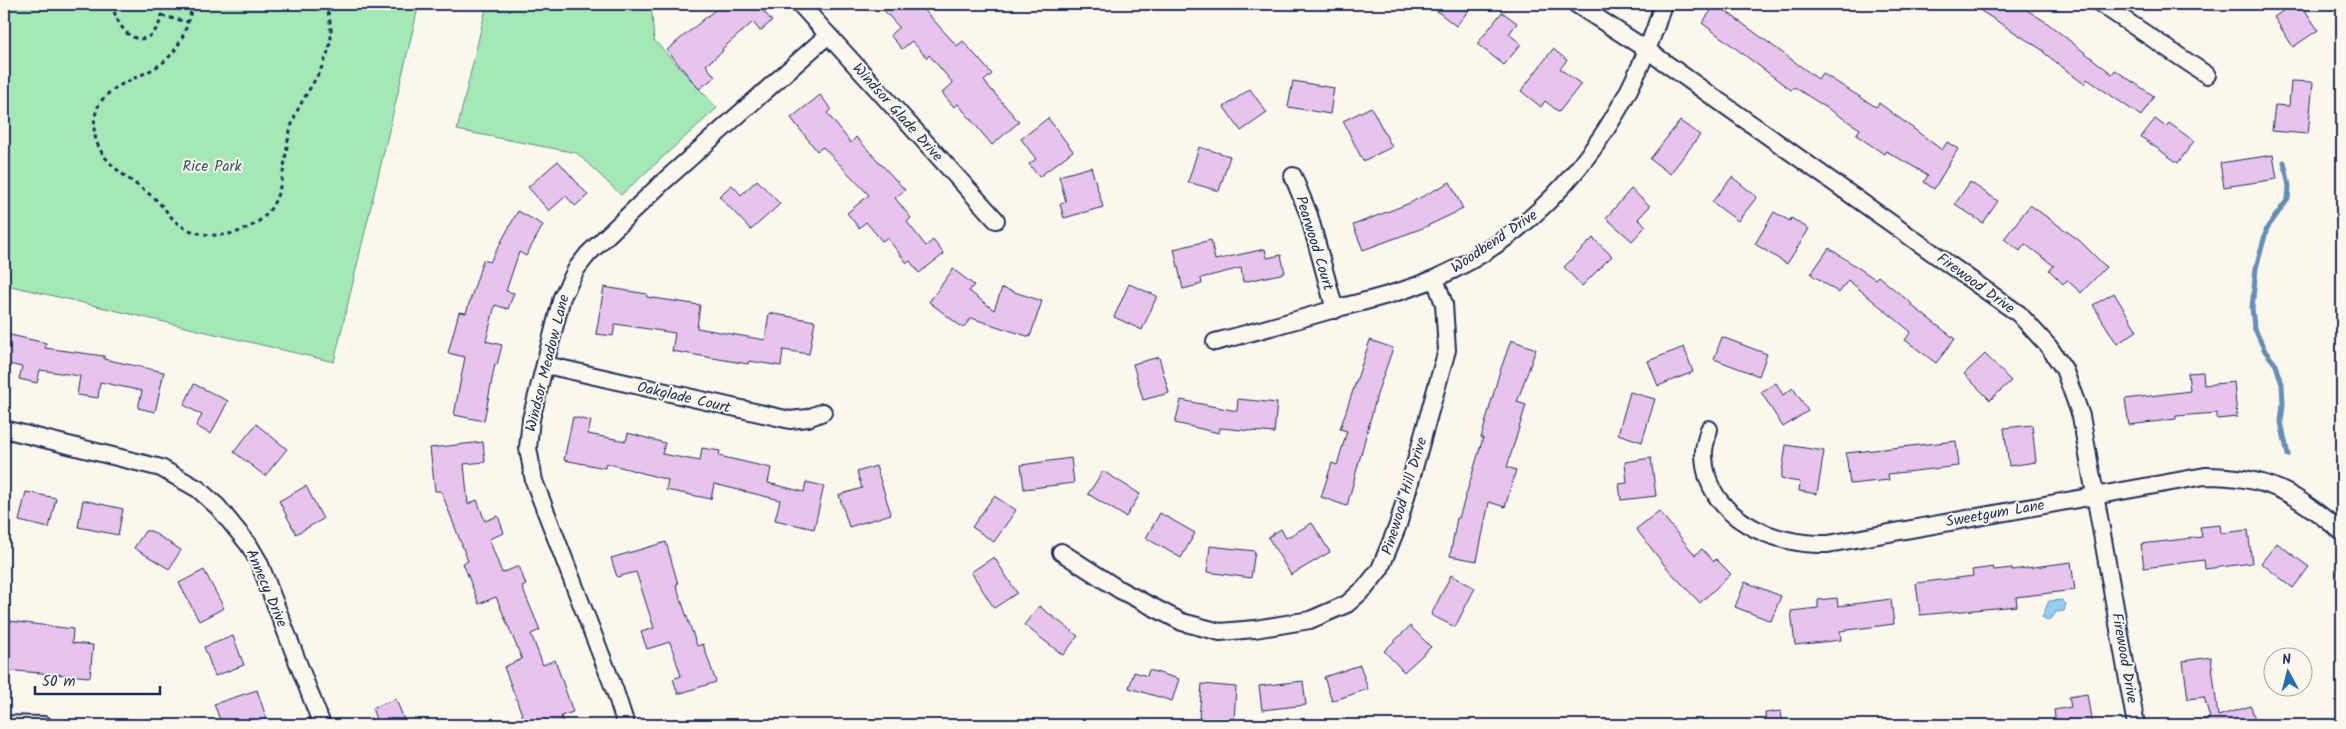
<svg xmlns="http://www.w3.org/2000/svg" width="2346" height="729" viewBox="0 0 2346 729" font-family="Kalam,sans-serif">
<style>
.green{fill:#a4e9b5;stroke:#608c8a}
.water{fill:#93cef3;stroke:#638eb7}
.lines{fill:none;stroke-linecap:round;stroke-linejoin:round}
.stream{stroke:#638eb7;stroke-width:5}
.building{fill:#e7c3ed;stroke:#1b2f5e}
.street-casing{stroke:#1b2f5e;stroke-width:20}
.path{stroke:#1b2f5e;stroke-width:3;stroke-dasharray:4 4;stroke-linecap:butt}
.street{stroke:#fbf7ec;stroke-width:16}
.labels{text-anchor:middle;stroke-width:4;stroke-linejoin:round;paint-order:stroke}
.street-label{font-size:15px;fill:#1b2f5e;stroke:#fbf7ec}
.park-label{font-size:15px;fill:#36546f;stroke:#fbf7ec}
</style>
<rect width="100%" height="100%" fill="#fbf7ec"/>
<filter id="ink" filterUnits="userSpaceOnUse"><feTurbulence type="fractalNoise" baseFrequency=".02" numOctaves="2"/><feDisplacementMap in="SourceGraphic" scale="10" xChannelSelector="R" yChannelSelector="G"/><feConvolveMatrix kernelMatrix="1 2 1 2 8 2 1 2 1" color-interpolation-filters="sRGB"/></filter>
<g filter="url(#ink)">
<path class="green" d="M4,4H419L334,362L7,285L4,271Z
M487,4H651L654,40L717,108L621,195L577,153L457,130Z"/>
<path class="water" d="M2062,600L2066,604L2064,611L2056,612L2052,618L2047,620L2042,617L2049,601Z"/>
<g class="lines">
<path class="stream" d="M2284,162L2289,186L2288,199L2267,228L2256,268L2252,308L2254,327L2265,351L2276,365L2282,384L2283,404L2281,422L2288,455
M2340,562L2339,573L2342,584"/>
</g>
<path class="building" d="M722,4H757L772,21L760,31L753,22L722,49L723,51L706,65L715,77L699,89L667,50Z
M878,4H919L957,46L963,41L992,74L984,81L1019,122L992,145L958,104L954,107L942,93L953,83L929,55L927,58L912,41L902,49L890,35L899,27Z
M1428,4H1474L1456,26Z
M1716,4L1818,79L1822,73L1876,107L1879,103L1942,150L1947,142L1958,149L1934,189L1924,182L1928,175L1886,151L1884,154L1856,135L1860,129L1794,87L1791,90L1702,23Z
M1970,4H2017L2046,22L2112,74L2115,70L2154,96L2141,116L2087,79L2084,84L2043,52L2044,51Z
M2293,4H2301L2318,30L2293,47L2274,17Z
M1502,12L1517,23L1509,34L1521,44L1504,65L1477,44Z
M1553,49L1567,60L1560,69L1581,84L1559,112L1545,101L1541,107L1521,91Z
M1293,81L1334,88L1330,114L1288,107Z
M2291,81L2313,82L2308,134L2272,131L2275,105L2289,106Z
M1250,89L1267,113L1241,131L1224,107Z
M820,95L831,109L827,113L851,143L856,137L905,190L895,198L911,218L907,222L926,246L933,240L944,254L919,273L910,261L907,263L887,238L882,241L866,222L859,228L847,213L869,195L823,147L817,151L791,118Z
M1371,107L1392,147L1363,161L1343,121Z
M1048,118L1073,151L1039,177L1029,164L1036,159L1021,139Z
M2155,119L2166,127L2169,123L2194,141L2178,163L2141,137Z
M1680,121L1700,135L1670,174L1650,159Z
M1199,147L1230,156L1219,191L1188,182Z
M2273,155L2277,179L2224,187L2220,163Z
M558,161L588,195L575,206L566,196L549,211L528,187Z
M1091,167L1103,207L1064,218L1060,204L1066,202L1059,176Z
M1732,177L1757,197L1738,221L1712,202Z
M757,180L780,204L751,230L719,196L732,185L741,195Z
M1450,182L1463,209L1423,228L1363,250L1353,225L1410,203Z
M1970,182L1998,201L1983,223L1955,204Z
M1631,189L1650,206L1638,219L1646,226L1632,241L1606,218Z
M2030,205L2079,240L2106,267L2081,293L2067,280L2063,284L2049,270L2054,266L2025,244L2020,251L2004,239Z
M518,211L543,225L526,256L519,252L506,291L514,293L508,309L495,305L486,341L502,345L497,365L495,364L484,421L454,415L465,357L448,353L459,312L466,313L483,260L490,262Z
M1774,212L1790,221L1791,218L1809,229L1787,264L1755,244Z
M1593,238L1612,256L1582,286L1564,267Z
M1211,240L1215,260L1265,249L1267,258L1281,255L1285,273L1243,282L1241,268L1201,278L1202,284L1183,289L1174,249Z
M1829,248L1875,279L1878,276L1912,304L1911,305L1955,339L1936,363L1905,340L1911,332L1848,280L1839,293L1811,274Z
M953,269L974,285L969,291L994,310L1002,288L1042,301L1030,337L971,318L963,328L929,302Z
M1129,284L1157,296L1142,330L1114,317Z
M604,287L647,294V297L700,305L697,328L765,340L769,313L815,321L809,354L783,350L781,366L749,361L748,364L672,351L675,333L615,324L613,336L596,334Z
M2114,293L2137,331L2117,344L2093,305Z
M6,334L46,343L45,348L104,356V359L164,372L155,412L138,408L142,391L100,382L98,398L77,395L80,376L40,370L37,383L19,379L22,367L4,363Z
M1722,337L1767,354L1759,376L1714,359Z
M1370,340L1393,348L1378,391L1347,506L1321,497L1332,463L1337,465L1347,431L1340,429Z
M1511,340L1536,349L1517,402L1526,405L1507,467L1516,470L1505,507L1489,502L1477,561L1450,556L1457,518H1459L1483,438H1481L1499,374Z
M1684,347L1693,372L1658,386L1648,361Z
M1985,354L2011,381L1990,400L1964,374Z
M1159,357L1169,393L1143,400L1133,364Z
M2203,372L2204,385L2234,382L2237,417L2217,419V413L2176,416V419L2129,425L2125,399L2190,391L2188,373Z
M1776,383L1783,395L1793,388L1808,411L1783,427L1761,392Z
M194,384L228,401L211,434L196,426L202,415L184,405Z
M1630,392L1655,399L1642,442L1618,434Z
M1238,399L1277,403L1274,433L1220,428L1219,433L1175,423L1181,400L1237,411Z
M573,417L591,421L588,434L626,441L628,433L665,443L662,454L700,461L702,448L720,451L719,456L771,468L768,483L804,492L806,482L824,486L814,529L775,520L780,500L714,484L711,499L666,490L668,480L606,463L605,468L564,460Z
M256,424L287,449L265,476L234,452Z
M2032,425L2036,462L2009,466L2004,428Z
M1956,441L1959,466L1888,474L1889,480L1850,484L1846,453Z
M483,442L485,462L464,464L468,504L477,500L485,521L498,516L504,533L489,539L502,573L519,566L526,585L522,587L540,630L531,634L543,665L555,660L573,712L561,716L564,725H526L504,667L522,659L496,597L479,604L463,563L468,561L441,491H435L430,448Z
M1786,445L1824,451L1817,494L1799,491L1800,482L1781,479Z
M1071,458L1074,483L1024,489L1021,465Z
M1651,458L1656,496L1621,500L1619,484L1627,483L1625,462Z
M876,466L891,514L849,527L839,495L862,488L857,472Z
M1103,471L1140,494L1126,517L1088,494Z
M306,486L323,519L296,534L279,501Z
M26,492L56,498L49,528L19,521Z
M994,496L1016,510L994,542L972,527Z
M83,500L123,509L118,535L78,527Z
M1659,511L1695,555L1702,549L1714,562L1716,559L1731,574L1700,603L1666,567L1636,529Z
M1160,513L1195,533L1181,558L1146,538Z
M1312,523L1330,552L1291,575L1268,537L1281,529L1286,538Z
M2220,525L2221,533L2248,530L2252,563L2205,569L2204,560L2144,568L2141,544L2202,537L2200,527Z
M145,531H151L181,550L169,569L134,548Z
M666,542L678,584L676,585L697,646L703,644L716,682L678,694L673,679L681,676L670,642L647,649L641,632L654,628L636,572L617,577L611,558Z
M2277,543L2309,567L2293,588L2261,563Z
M1210,546L1255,551L1251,578L1207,572Z
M994,557L1017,593L994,608L971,572Z
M2071,562L2075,590L2016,597L2017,606L1920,615L1916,583L1973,576L1972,570L1993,567L1994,570L2012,568V570Z
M204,570L224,608L199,621L179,583Z
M1451,575L1475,588L1455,627L1431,615Z
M1745,582L1781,596L1771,621L1735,607Z
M1837,598L1838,606L1891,599L1894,624L1840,631L1841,640L1795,645L1791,611L1818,608V600Z
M1039,606L1078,636L1063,655L1024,625Z
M10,621L73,629L72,643L93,645L90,677L4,670V632L9,633Z
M1410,626L1431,647L1404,672L1384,651Z
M233,636L244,665L215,676L204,647Z
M2211,657L2218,716L2251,706L2256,725H2198L2197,721L2210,718L2204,697L2188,699L2183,661Z
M1360,665L1368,689L1332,701L1324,677Z
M1149,670L1179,679L1172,701L1129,688L1134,672L1147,676Z
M1303,681L1306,705L1262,710L1259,686Z
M1202,684L1236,687L1234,721L1199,718Z
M257,690L267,720L250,725H222L214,704Z
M2087,694L2092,725H2056L2054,710L2071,707L2069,697Z
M396,699L406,725H378L372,708Z
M1781,711L1783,725H1766L1765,713Z"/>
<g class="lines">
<g class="street-casing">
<path id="street" d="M800,4L996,220
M1576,4L1647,50L2019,314L2049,347L2064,369L2081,416L2136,725
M2101,4L2207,75
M1293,176L1309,215L1335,310
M1215,342C1257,331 1300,319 1342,307C1374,299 1406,291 1436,278C1551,228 1628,122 1663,4
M546,365L790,420L808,418L823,412
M4,429L161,468L198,489L218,507L249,545L259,562L322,725
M1709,429C1707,438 1703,447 1704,456C1706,518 1774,546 1828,544L2205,476C2270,476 2293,493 2342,532
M1061,552L1120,590L1182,622L1220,632L1255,629L1310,620L1347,604L1365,588L1380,569L1398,525L1447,350L1444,304L1435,279
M4,724L44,725
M626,725L615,691L534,481L528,448L531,419L562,297L577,268L588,254L663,182L828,35"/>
</g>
<path class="path" d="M112,4C123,50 159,51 164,4
M193,4C188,23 183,43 168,58C146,80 100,82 95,117C88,158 126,175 153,197C164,206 171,220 183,227C209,242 250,236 269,211C288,185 282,146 295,116C306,90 328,67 331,37C332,26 328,14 326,4
M162,16L188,22"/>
<use href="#street" class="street"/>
</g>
</g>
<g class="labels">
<g class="street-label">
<text transform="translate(898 112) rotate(48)" y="5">Windsor Glade Drive</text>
<text transform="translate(1494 241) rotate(-34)" y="5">Woodbend Drive</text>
<text transform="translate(1315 243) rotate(73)" y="5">Pearwood Court</text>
<text transform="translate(1976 283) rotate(36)" y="5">Firewood Drive</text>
<text transform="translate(547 363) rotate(-76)" y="5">Windsor Meadow Lane</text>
<text transform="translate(684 397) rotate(13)" y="5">Oakglade Court</text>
<text transform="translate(1404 496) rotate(-73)" y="5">Pinewood Hill Drive</text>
<text transform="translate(1995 513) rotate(-10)" y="5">Sweetgum Lane</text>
<text transform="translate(267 588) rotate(67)" y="5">Annecy Drive</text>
<text transform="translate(2125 658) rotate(80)" y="5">Firewood Drive</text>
</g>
<g class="park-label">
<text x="212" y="171">Rice Park</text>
</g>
</g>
<rect width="2346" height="729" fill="none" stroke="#fbf7ec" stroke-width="20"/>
<rect x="10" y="10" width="2326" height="709" fill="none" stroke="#1b2f5e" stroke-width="2" filter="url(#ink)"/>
<g transform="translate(2288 672) rotate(353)"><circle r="24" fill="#fbf7ec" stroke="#a1a7b3"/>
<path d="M0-4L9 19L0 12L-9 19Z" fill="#1f6fb2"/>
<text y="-8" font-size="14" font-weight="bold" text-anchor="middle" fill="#1b2f5e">N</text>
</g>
<path d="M35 686v8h125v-8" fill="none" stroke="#1b2f5e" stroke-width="2.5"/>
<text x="42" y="686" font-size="15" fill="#1b2f5e" stroke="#fbf7ec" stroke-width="4" paint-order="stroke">50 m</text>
</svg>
